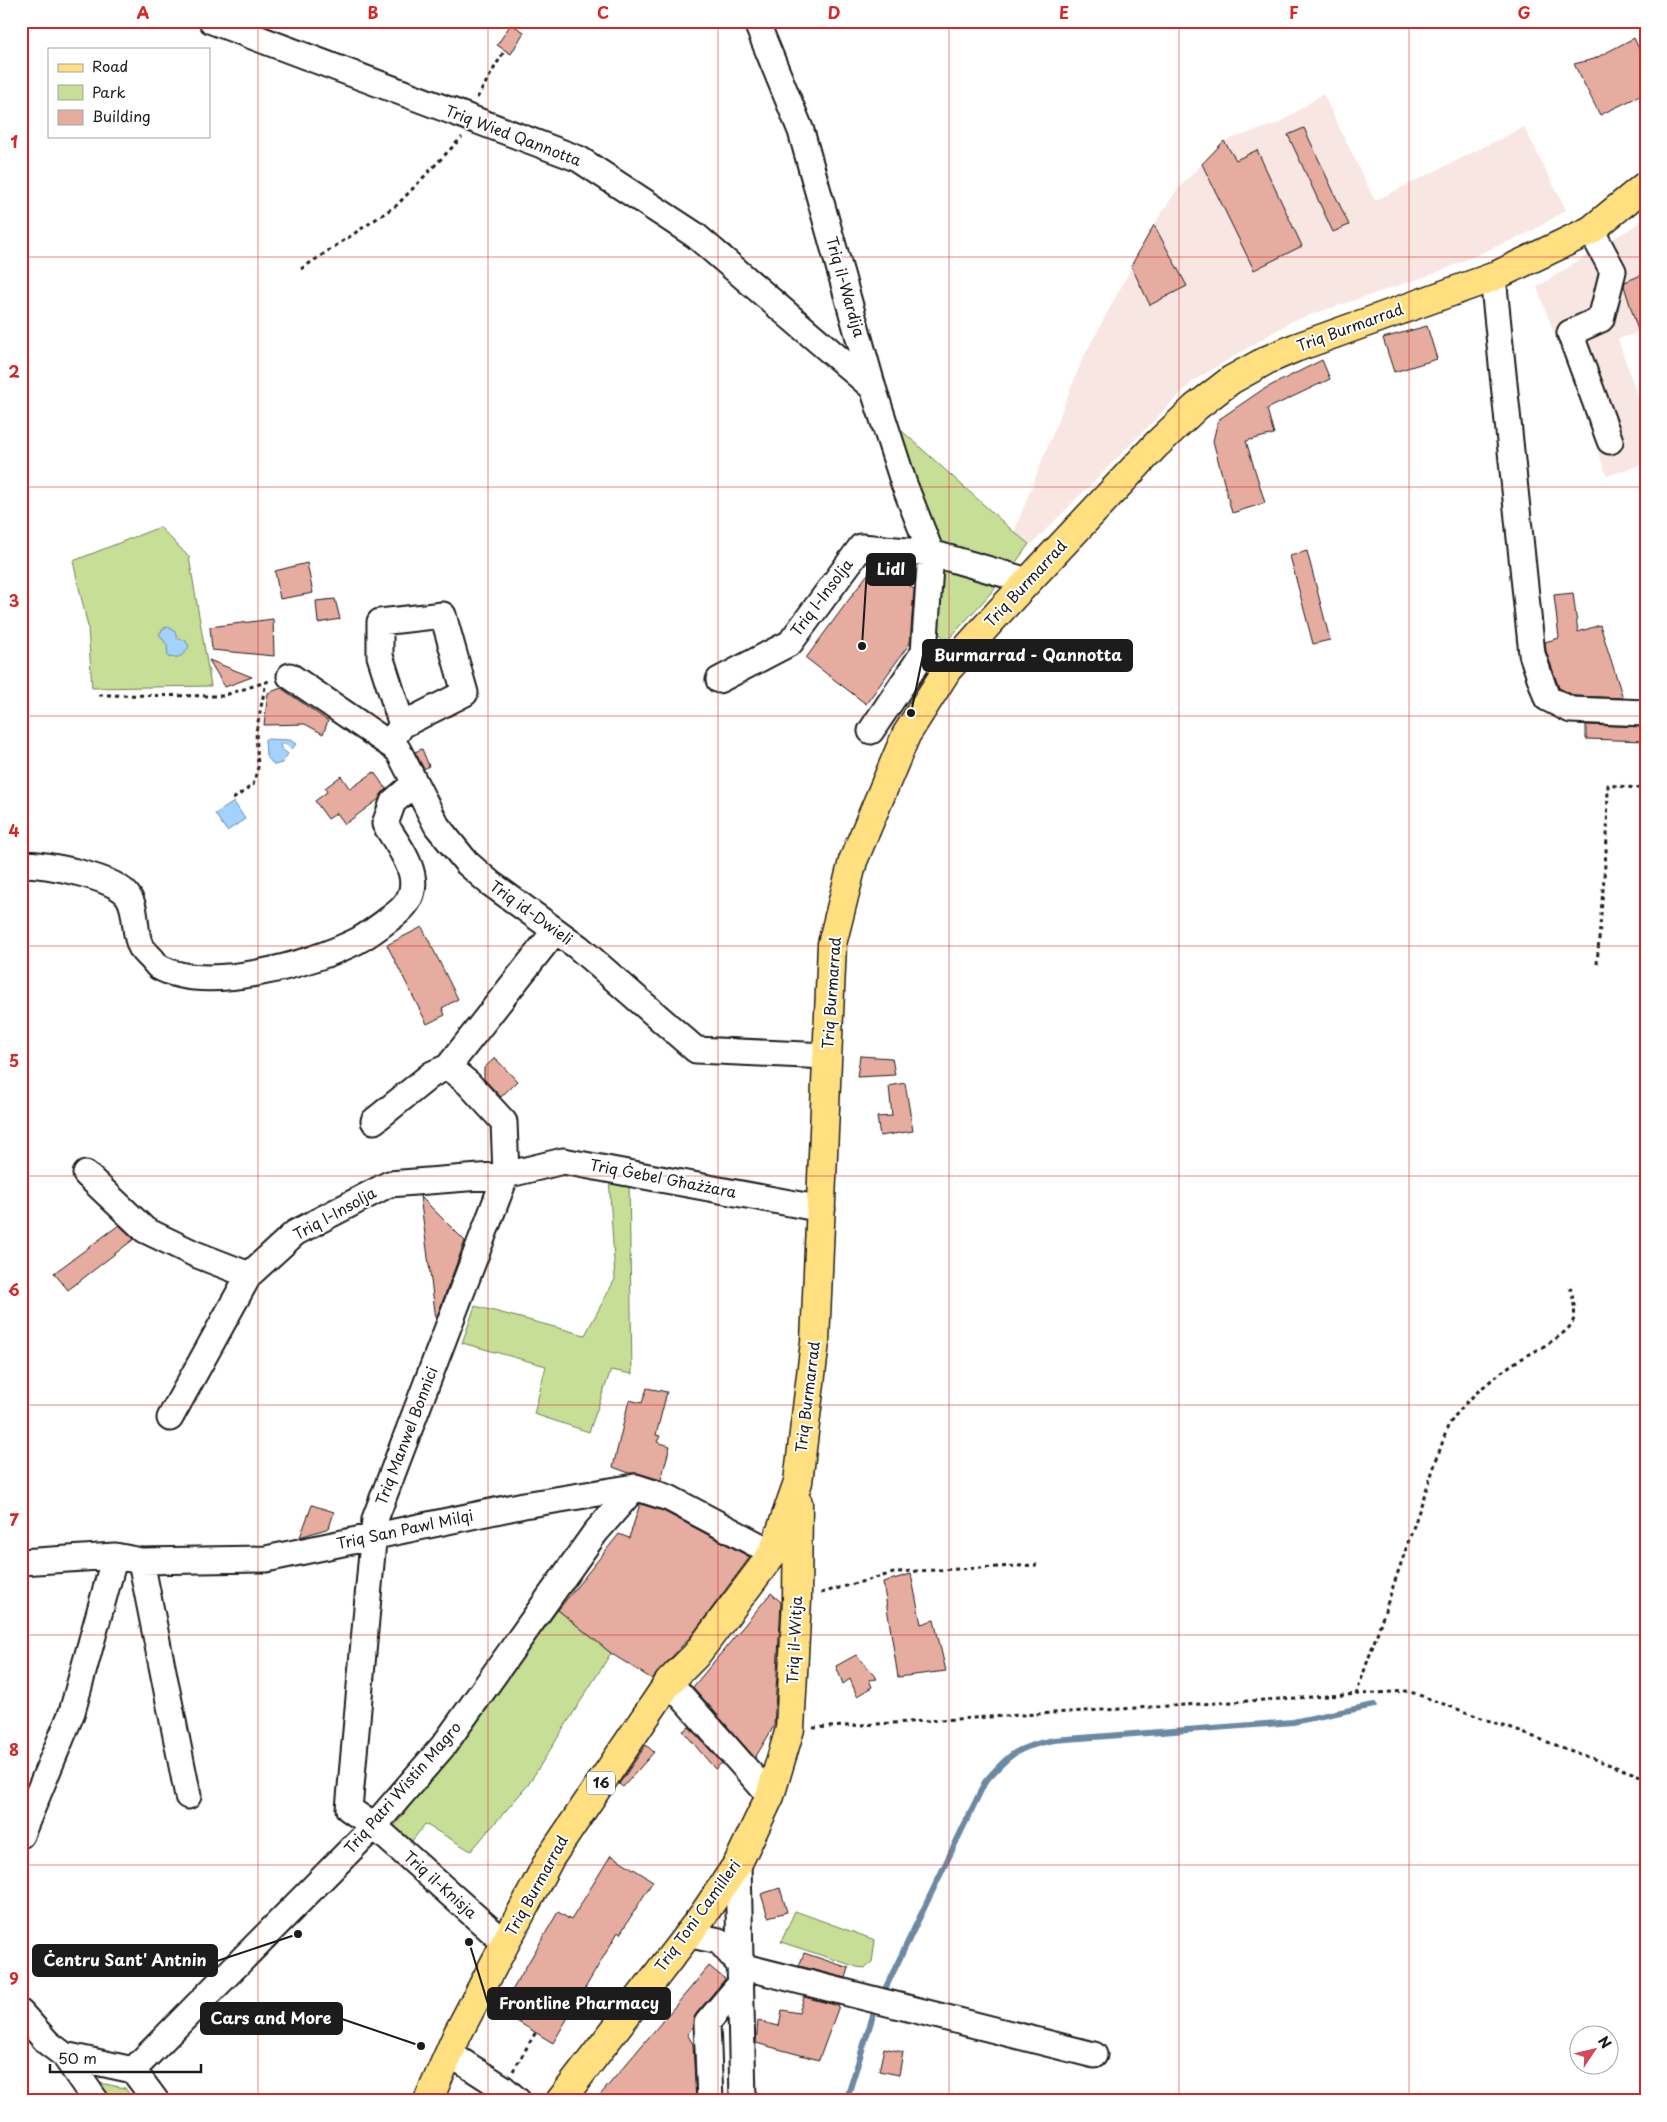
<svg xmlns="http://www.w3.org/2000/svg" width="1667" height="2122" viewBox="0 0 1667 2122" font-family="'Playpen Sans',sans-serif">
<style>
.built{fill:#f7e6e2}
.green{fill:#c6de95;stroke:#717d58}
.water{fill:#a2d2fe;stroke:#6c89a4}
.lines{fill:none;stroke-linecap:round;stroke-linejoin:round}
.stream{stroke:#6c89a4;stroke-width:6}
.building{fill:#e5ac9f;stroke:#1c1c1c}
.minor-casing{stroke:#1c1c1c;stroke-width:29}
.major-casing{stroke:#1c1c1c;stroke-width:31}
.path{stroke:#1c1c1c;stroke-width:3;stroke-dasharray:4 4;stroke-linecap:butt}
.minor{stroke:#fff;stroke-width:25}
.major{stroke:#ffdf80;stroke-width:28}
.grid{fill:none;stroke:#d62828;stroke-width:1;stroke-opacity:0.55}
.labels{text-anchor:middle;stroke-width:4;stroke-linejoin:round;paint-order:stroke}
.shield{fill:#fff;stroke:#606060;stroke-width:1}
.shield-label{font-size:14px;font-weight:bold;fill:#1c1c1c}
.street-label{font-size:15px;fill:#1c1c1c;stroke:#fff}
.leader{fill:none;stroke:#1c1c1c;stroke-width:2}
.callout-dot{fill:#1c1c1c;stroke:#fff;stroke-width:2}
.callout{fill:#1c1c1c;stroke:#1c1c1c;stroke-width:2}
.callout-label{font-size:16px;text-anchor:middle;font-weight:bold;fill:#fff}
.neatline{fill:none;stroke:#d62828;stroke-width:2}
.grid-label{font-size:16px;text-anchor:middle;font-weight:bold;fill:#d62828}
</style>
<rect width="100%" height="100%" fill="#fff"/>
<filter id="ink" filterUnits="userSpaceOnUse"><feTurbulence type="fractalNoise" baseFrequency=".02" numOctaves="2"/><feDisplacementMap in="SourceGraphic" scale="10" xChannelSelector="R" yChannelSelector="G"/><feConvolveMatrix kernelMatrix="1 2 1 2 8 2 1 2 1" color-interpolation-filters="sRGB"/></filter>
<g filter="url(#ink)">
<path class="built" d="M1323,94L1375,201L1524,127L1566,210L1530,232L1433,274L1292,321L1193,381L1031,545L1014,532L1082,360L1154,225L1176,191L1224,141L1279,123Z
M1646,219V330L1618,339L1646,422V463L1607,476L1537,287L1588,255L1594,259L1613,248V239Z"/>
<path class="green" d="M901,430L1014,532L1029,544L1014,565C994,560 970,557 951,549C925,538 906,459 898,432Z
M160,527L189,557L211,686L92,688L88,627L73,561Z
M944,566L998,585L948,640L934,630Z
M609,1176L629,1178L632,1374L611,1370L589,1432L534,1414L546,1366L462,1343L475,1306L585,1335L615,1279Z
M558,1610L611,1653L528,1785L471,1851L425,1824L406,1849L390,1832Z
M795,1911L875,1940L872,1963L865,1968L857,1967L781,1942Z
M100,2083L125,2088L134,2101H106L101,2095Z"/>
<path class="water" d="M169,627L175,632L178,639L185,640L189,646C184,656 179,659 168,657L167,645L159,634L164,628Z
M265,739L290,740L296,744L292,749L285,744H280L281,748L288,754L282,763L274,765L266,756Z
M234,802L245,819L227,831L215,814Z"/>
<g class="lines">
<path class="stream" d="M886,1987L985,1782C1009,1754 1017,1747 1054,1740L1293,1722L1374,1705
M846,2101L876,2006"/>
</g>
<path class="building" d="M511,24L524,32L511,54L497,45Z
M1634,38L1646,64V93L1600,115L1574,64L1594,59Z
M1304,128L1349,225L1333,232L1288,135Z
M1224,141L1236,160L1257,150L1302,246L1254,270L1202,164Z
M1154,225L1187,286L1150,305L1131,266Z
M1646,273V343H1642L1624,286L1625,282Z
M1427,326L1437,359L1394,372L1383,338Z
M1322,360L1330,379L1267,409L1274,434L1246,441L1265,503L1232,513L1213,441L1218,420L1262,390Z
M1307,551L1330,640L1313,644L1290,556Z
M307,563L313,593L280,599L275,571Z
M885,568L914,589L910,643L866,704L806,658L867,575Z
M1573,593L1578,632L1600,625L1623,698L1575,696L1559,688L1546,651L1545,642L1559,638L1554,595Z
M335,599L340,619L318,623L316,601Z
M273,619L274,656L212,650L210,627Z
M209,660L252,677L225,687Z
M281,688L328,721L323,734L305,724L264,725L268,693Z
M1586,725L1646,727V741L1586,739Z
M422,749L429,766L424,769L415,752Z
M374,772L386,789L379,799L345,824L337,813L328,819L315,801L327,792L325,788L341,776L350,789Z
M422,927L458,999L442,1008L445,1015L427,1024L387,945Z
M860,1056L892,1058L895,1075L857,1077Z
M495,1058L517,1081L501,1097L484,1079V1068Z
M905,1083L913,1131L880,1136L877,1117L892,1116L889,1086Z
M420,1196L465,1241L436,1319Z
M119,1225L134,1239L68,1290L54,1273Z
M647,1388L667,1392L656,1435L660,1436L657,1442L670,1446L661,1480L638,1473H629L613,1467L629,1400L642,1403Z
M640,1504L663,1511L750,1557L691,1636L652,1679L612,1654L558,1610L619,1534L629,1538Z
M312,1505L334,1512L329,1528L300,1537Z
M911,1574L921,1624L934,1620L946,1671L898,1677L883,1582Z
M771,1593L781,1602L774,1726L755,1758L693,1687Z
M856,1655L877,1679L869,1680L872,1687L857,1696L850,1679L843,1684L836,1666Z
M689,1727L722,1763L715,1769L683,1731Z
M646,1745L654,1752L623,1787L619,1784Z
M611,1855L653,1881L620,1934L618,1932L553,2043L500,2011L558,1912L571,1920Z
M780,1888L787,1912L768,1917L761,1894Z
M804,1953L849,1968L846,1978L799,1966Z
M709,1966L725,1979L696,2014L693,2027L687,2034L693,2044L696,2101H595Z
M804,1997L839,2006L819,2060L756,2043L758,2021L779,2026L782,2010L799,2013Z
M884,2048L903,2052L899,2075L879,2071Z"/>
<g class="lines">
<g class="minor-casing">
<path id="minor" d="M212,21L579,159L695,235L873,388
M756,21L801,131L873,388L904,484L931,553L924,652L947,670
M1591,230L1613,271L1601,319L1570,333L1610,441
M1493,277L1532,654L1547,698L1571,710L1646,713
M290,676L398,750L437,826L467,863L490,883L578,947L696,1050L827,1056
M719,680L790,643L861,547L931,553L1028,581
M871,731L924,652
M390,743L402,725L465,693L443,615L380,622V656L402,725
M21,864C44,864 115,876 128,896C138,910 133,933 141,947C144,951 148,955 151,958C154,961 156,965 159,967C206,994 311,964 357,941C372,933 384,923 397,913C431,885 402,852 385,824L393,802L415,783
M448,1067L468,1083L504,1122L506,1175L375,1519L349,1809L374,1826L505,1943
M374,1121L432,1074L448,1067L555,931
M86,1174L145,1230L195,1254L249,1275
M170,1418L249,1275L295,1233L389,1184L506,1175L563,1161L822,1209
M141,1561L188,1796
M21,1562L115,1556L141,1561L266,1559L524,1505L635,1487L669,1498L773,1553
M669,1682L770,1796
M21,1835L72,1712L115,1556
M738,1863L743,2101
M687,1934L719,1941L741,1966
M741,1966L1094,2055
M21,2013L48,2043L64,2055L96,2101
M450,2054L503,2088L518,2101
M64,2055L133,2070L156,2101
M133,2070L374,1826L444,1745L595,1533L635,1487
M710,2101L707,2023L741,1983"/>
</g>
<g class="major-casing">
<path id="major" d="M428,2101L458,2033L550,1858L669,1682L696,1655L773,1553L798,1482L815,1342L832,944L853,861L906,735L947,670L1000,611L1156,445L1196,407L1231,380L1267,360L1295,348L1493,277L1591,230L1646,185
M560,2101L703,1915L738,1863L770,1796L790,1729L797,1600L798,1503"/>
</g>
<path class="path" d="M477,98L503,53
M301,269L397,205L462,137
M99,695L222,696L269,681
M233,799L253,785L258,767L256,732L266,682
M1597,964L1607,839L1608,785L1646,789
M821,1593L897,1572L1037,1565
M1356,1695L1448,1426C1465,1400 1486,1384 1511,1365C1526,1355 1567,1337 1573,1321C1577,1311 1572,1296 1570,1286
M813,1728L1408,1691L1646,1778
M513,2071L536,2032"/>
<use href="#minor" class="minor"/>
<use href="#major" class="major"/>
</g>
</g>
<path class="grid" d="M258,21V2101M488,21V2101M718,21V2101M949,21V2101M1179,21V2101M1409,21V2101M21,257H1646M21,487H1646M21,716H1646M21,946H1646M21,1176H1646M21,1405H1646M21,1635H1646M21,1865H1646"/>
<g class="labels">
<rect class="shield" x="587" y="1771.5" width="28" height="23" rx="4"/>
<g class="shield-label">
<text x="601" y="1788">16</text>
</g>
<g class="street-label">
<text transform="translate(513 136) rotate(21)" y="5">Triq Wied Qannotta</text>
<text transform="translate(845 287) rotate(74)" y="5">Triq il-Wardija</text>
<text transform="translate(1350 328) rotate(-20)" y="5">Triq Burmarrad</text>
<text transform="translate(1026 584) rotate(-47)" y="5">Triq Burmarrad</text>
<text transform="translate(822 598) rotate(-53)" y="5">Triq l-Insolja</text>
<text transform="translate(531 913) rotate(36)" y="5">Triq id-Dwieli</text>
<text transform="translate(832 993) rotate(-86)" y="5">Triq Burmarrad</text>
<text transform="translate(663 1179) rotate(11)" y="5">Triq Ġebel Għażżara</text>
<text transform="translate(335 1214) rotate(-29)" y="5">Triq l-Insolja</text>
<text transform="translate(808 1397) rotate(-83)" y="5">Triq Burmarrad</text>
<text transform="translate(407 1436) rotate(-69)" y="5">Triq Manwel Bonnici</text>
<text transform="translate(405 1530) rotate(-12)" y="5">Triq San Pawl Milqi</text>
<text transform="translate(795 1640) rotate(-87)" y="5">Triq il-Witja</text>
<text transform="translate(403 1788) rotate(-49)" y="5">Triq Patri Wistin Magro</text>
<text transform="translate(440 1885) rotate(42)" y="5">Triq il-Knisja</text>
<text transform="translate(537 1886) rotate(-61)" y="5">Triq Burmarrad</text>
<text transform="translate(698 1916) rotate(-54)" y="5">Triq Toni Camilleri</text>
</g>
</g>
<path class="leader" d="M862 646L867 569M911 713L923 655M298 1934L217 1961M469 1942L488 2004M421 2046L342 2019"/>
<g class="callout-dot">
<circle cx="862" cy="646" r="5"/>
<circle cx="911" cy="713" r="5"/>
<circle cx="298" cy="1934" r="5"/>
<circle cx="469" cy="1942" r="5"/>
<circle cx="421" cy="2046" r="5"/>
</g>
<g class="callout">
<rect x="867" y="554" width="48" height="31" rx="5"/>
<rect x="923" y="640" width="209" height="31" rx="5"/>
<rect x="33" y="1945" width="184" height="31" rx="5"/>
<rect x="488" y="1988" width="182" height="31" rx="5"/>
<rect x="201" y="2003" width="141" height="31" rx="5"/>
</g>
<g class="callout-label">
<text x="891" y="575">Lidl</text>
<text x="1028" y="661">Burmarrad - Qannotta</text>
<text x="125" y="1966">Ċentru Sant' Antnin</text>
<text x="579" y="2009">Frontline Pharmacy</text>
<text x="271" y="2024">Cars and More</text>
</g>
<rect width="1667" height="2122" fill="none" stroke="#fff" stroke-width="55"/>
<rect x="48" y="48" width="162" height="90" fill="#ffffff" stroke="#a4a4a4"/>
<rect x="58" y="64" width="25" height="8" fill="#ffdf80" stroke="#a4a4a4"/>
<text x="92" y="72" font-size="15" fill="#1c1c1c">Road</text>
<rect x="58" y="85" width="25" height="15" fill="#c6de95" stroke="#a4a4a4"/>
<text x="92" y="98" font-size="15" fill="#1c1c1c">Park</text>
<rect x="58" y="110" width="25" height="15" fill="#e5ac9f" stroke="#a4a4a4"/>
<text x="92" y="122" font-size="15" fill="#1c1c1c">Building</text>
<g transform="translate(1594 2050) rotate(55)"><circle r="24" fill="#ffffff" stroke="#a4a4a4"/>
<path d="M0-4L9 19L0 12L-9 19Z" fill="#d1495b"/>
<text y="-8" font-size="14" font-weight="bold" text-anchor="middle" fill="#1c1c1c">N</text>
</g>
<path d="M50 2064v8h151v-8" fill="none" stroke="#1c1c1c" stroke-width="2.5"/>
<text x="58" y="2064" font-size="15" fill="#1c1c1c" stroke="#ffffff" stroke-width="4" paint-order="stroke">50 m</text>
<rect x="28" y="28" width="1612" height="2066" class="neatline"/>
<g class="grid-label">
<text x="143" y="19">A</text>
<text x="373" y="19">B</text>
<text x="603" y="19">C</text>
<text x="834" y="19">D</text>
<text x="1064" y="19">E</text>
<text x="1294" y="19">F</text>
<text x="1524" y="19">G</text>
<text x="14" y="148">1</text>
<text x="14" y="378">2</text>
<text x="14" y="607">3</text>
<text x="14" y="837">4</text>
<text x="14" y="1067">5</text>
<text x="14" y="1296">6</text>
<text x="14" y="1526">7</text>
<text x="14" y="1756">8</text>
<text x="14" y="1985">9</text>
</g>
</svg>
